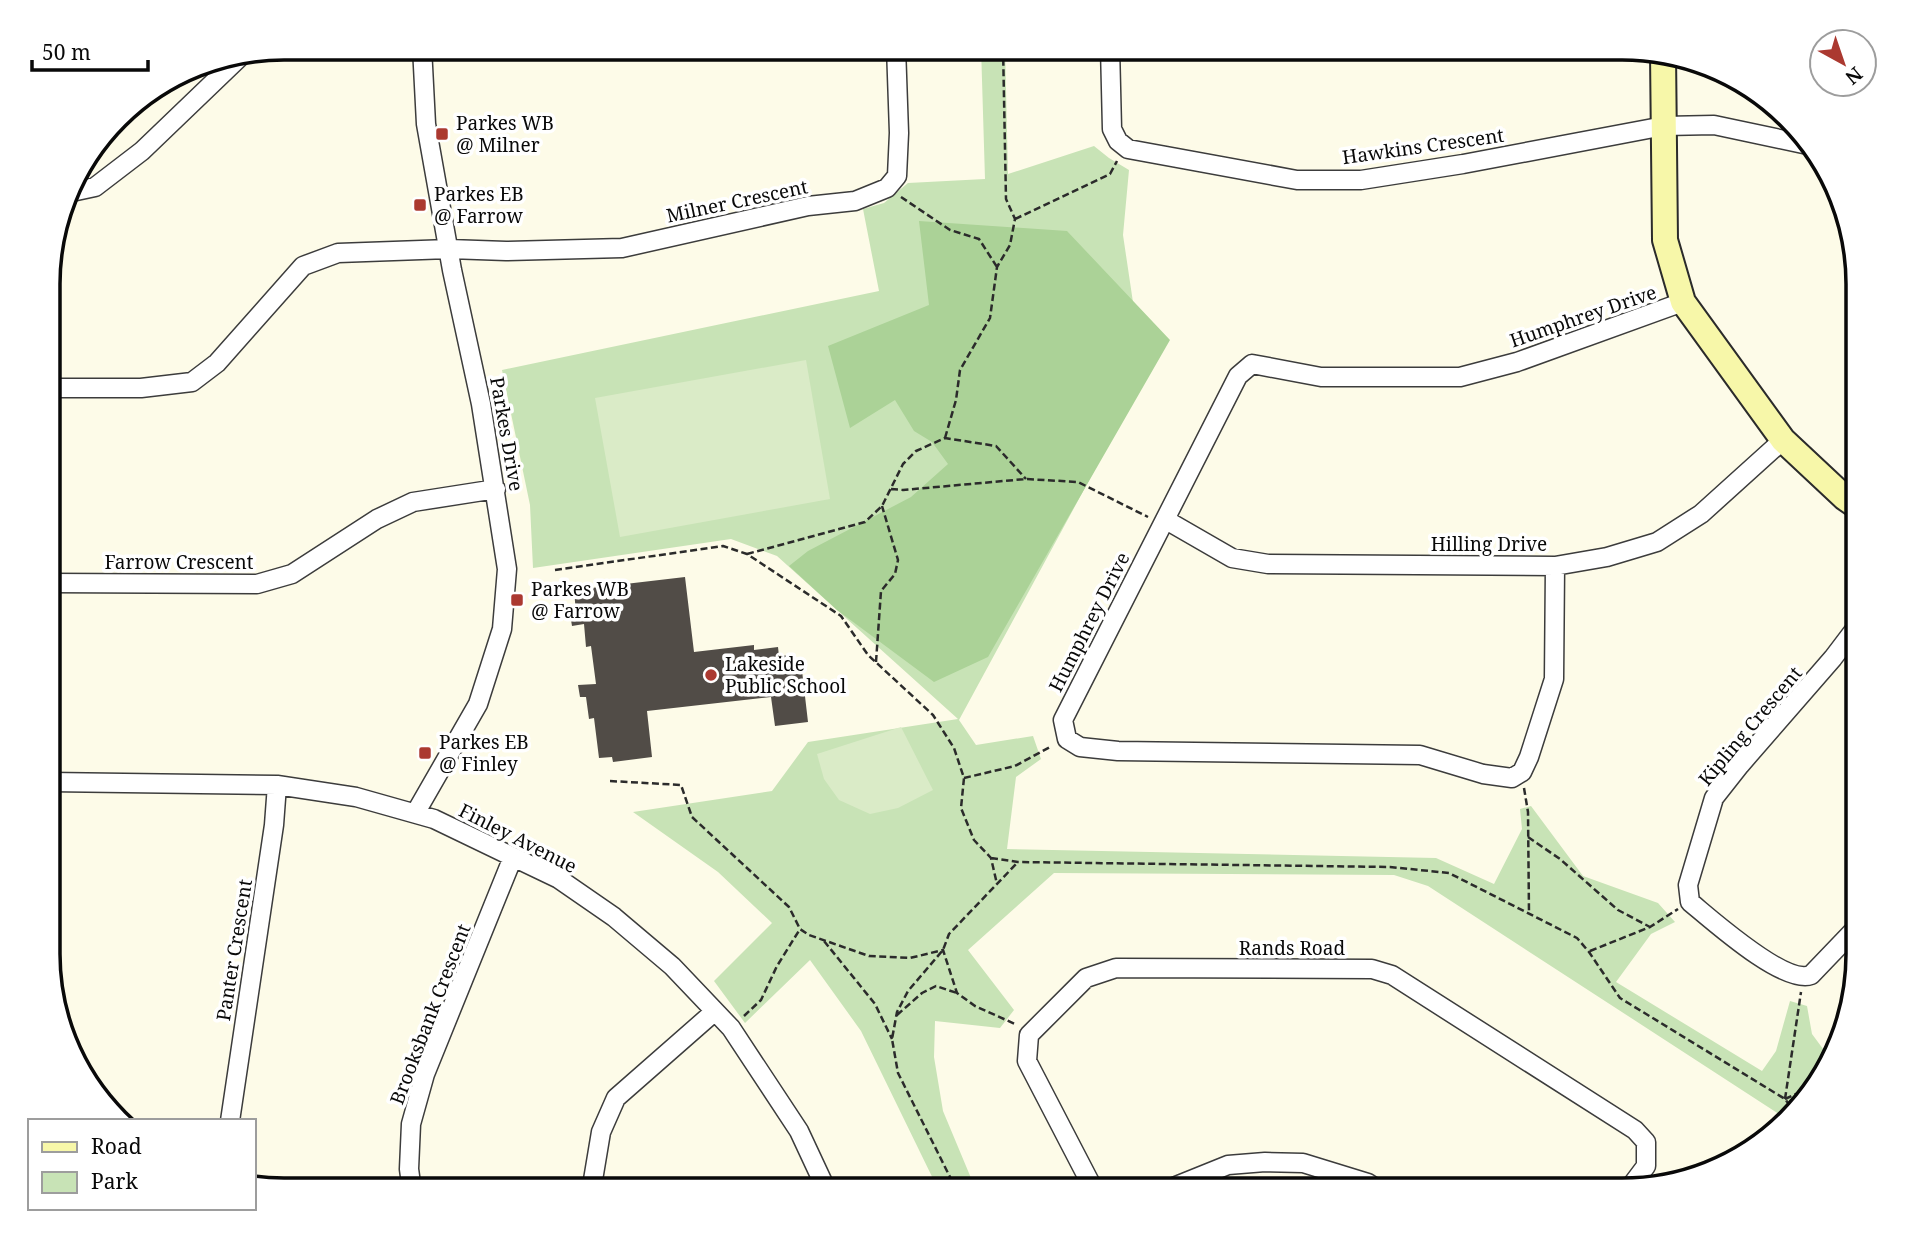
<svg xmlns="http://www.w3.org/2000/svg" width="1906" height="1238" viewBox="0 0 1906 1238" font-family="'Noto Serif',serif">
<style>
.green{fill:#c8e3b6}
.forest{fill:#abd297}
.pitch{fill:#daebc7}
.building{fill:#514c47}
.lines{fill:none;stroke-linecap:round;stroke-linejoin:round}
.street-casing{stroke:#3c3c3c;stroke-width:21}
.secondary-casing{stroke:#2b2b2b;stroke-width:28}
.path{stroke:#2b2b2b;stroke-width:2.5;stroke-dasharray:7 3.5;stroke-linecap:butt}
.street{stroke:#fff;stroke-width:18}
.secondary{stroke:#f7f7a9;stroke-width:24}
.poi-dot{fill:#ab3930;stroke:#fff;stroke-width:2.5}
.labels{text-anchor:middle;stroke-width:7;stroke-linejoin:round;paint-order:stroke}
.poi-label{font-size:19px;fill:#090909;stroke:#fff;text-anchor:start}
.street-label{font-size:19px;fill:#090909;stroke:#fff}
.rim{fill:none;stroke:#090909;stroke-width:3.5}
</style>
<rect width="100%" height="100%" fill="#fdfbe8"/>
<path class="green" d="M981,47H1005L1008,174L1094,146L1109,158L1129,170L1123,235L1134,309L1163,344L959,720L976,745L1033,736L1041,759L1016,777L1007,849L1436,858L1494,884L1522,829L1520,809L1531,806L1583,876L1658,903L1675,922L1651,934L1616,982L1762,1071L1776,1051L1790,1001L1807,1006L1812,1034L1829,1057L1819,1086L1785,1118L1428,886L1394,875L1054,873L968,950L1014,1010L1000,1028L935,1021L934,1057L943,1111L976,1190L939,1191L861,1031L810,960L745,1023L714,981L772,923L718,872L633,812L772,791L808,742L958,719L777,556L731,539L533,568L530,505L502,370L879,291L863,209L884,203L908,183L985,179Z"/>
<path class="forest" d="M919,221L1067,231L1170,340L988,657L934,682L837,610L789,566L808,551L911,497L948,464L932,442L914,431L895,400L850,428L828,346L929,305Z"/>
<path class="pitch" d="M806,360L830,499L620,537L595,398Z
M901,727L933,790L898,808L870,814L839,800L824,779L817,754Z"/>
<path class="building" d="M685,577L694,652L754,645V650L778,647L779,656L790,655L801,662L808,722L775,726L771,697L647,711L652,757L613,762L612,757L599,758L594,718L589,719L586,697H580L578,685L596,684L591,646L586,647L584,624L572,626L570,614L576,613L574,590Z"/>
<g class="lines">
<g class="street-casing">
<path id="street" d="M545,47L565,50L618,47
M1110,47L1112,129L1118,141L1128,149L1297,180H1361L1463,164L1664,126L1714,125L1808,145
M67,193L95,187L142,151L242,55
M49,388H141L192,382L217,363L303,266L338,253L449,249L506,251L622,248L808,206L855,201L887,188L897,176L899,133L896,47
M1166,520L1232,558L1268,564L1555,566L1607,557L1657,542L1701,514L1783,440
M1555,566L1554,679L1529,757L1522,772L1512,778L1483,774L1420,755L1118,751L1080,747L1067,739L1063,720L1238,376L1252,364L1321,377H1460L1517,362L1683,302
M49,583L257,584L292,574L377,519L413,502L496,489
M1858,625L1833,658L1740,765L1714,798L1688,885L1690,902C1712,920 1784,985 1811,975L1858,926
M49,782L277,785L356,797L434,819L559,879L614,917L672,966L731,1028L799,1131L827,1191
M416,812L478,704L502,629L507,569L481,404L452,270L426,124L422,47
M230,1121L274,825L277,785
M1094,1190L1027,1061L1029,1035L1086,978L1116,968L1372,969L1392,975L1635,1130L1646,1142V1166L1628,1190
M1166,1190L1228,1165L1265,1162L1303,1163L1368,1183L1379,1190
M412,1191L409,1169L411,1124L425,1074L513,857
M598,1191L593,1180L601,1132L616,1098L714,1012"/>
</g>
<g class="secondary-casing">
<path id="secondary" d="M1663,54L1665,240L1683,302L1783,440L1845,498L1858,507"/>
</g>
<path class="path" d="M901,197L950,230L979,239L997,267
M1015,219L1110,174L1117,161
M945,438L956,400L960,370L990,318L997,267L1010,245L1015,219L1006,199L1003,47
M891,489L903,490L1026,479L1078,482L1148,517
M747,554L865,522L882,506L903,464L916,451L945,438L996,446L1026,479
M555,570L723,546L747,554L841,616L868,655L933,715L954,748L964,778L961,808L974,840L991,858L997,884
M876,662L881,591L895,574L898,560L882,506
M964,778L1015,766L1052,746
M610,781L681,785L692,817L789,907L800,929L809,935L869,956L910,958L943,950L957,993L975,1006L1015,1024
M1524,788L1528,812L1529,914
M1528,837L1560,859L1618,910L1650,927
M991,858L1018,862L1390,867L1449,873L1577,938L1589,952L1620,998L1785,1099L1793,1110
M824,941L875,1004L892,1039
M1590,951L1650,927L1678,909
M897,1015L922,993L936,986L957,993
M744,1016L761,1000L777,966L800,929
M1785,1099L1801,992
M1785,1099L1820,1083
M957,1191L898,1073L892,1039L897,1012L908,991L943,950L949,934L1018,862"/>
<use href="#street" class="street"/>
<use href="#secondary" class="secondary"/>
</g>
<g class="poi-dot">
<rect x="435" y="127" width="14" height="14" rx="3.5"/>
<rect x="413" y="198" width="14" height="14" rx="3.5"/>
<rect x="510" y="593" width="14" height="14" rx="3.5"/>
<circle cx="711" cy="675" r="7"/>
<rect x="418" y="746" width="14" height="14" rx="3.5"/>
</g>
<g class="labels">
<g class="poi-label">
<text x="456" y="130">Parkes WB<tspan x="456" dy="22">@ Milner</tspan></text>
<text x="434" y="201">Parkes EB<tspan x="434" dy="22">@ Farrow</tspan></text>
<text x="531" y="596">Parkes WB<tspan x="531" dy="22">@ Farrow</tspan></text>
<text x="725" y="671">Lakeside<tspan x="725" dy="22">Public School</tspan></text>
<text x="439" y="749">Parkes EB<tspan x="439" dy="22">@ Finley</tspan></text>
</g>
<g class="street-label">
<text transform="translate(1423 146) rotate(-8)" y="7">Hawkins Crescent</text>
<text transform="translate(737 201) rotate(-12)" y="7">Milner Crescent</text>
<text transform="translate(1583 316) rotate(-19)" y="7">Humphrey Drive</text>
<text transform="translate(507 434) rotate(80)" y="7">Parkes Drive</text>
<text x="1489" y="551">Hilling Drive</text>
<text x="179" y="569">Farrow Crescent</text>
<text transform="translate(1089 622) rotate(-63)" y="7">Humphrey Drive</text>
<text transform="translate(1750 726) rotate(-50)" y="7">Kipling Crescent</text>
<text transform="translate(518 838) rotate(27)" y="7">Finley Avenue</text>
<text x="1292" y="955">Rands Road</text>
<text transform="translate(234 950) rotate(-81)" y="7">Panter Crescent</text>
<text transform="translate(430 1014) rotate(-69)" y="7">Brooksbank Crescent</text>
</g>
</g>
<path d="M0 0H1906V1238H0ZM284 60H1622A224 224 0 0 1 1846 284V954A224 224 0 0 1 1622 1178H284A224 224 0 0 1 60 954V284A224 224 0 0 1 284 60Z" fill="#fff" fill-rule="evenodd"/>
<path class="rim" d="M284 60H1622A224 224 0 0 1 1846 284V954A224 224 0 0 1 1622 1178H284A224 224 0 0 1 60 954V284A224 224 0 0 1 284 60Z"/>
<rect x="28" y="1119" width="228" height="91" fill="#ffffff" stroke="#9d9d9d" stroke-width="2"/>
<rect x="42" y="1142" width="35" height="10" fill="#f7f7a9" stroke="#9d9d9d" stroke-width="2"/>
<text x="91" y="1154" font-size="21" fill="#090909">Road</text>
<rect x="42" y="1172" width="35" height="21" fill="#c8e3b6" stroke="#9d9d9d" stroke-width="2"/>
<text x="91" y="1189" font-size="21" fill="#090909">Park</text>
<g transform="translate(1843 63) rotate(140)"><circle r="33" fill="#ffffff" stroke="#9d9d9d" stroke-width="2"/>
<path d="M0-5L12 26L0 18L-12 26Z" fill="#ab3930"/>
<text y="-10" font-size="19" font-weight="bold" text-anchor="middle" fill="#090909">N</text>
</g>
<path d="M32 60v10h116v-10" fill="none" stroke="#090909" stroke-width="3.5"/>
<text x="42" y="60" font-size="21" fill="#090909" stroke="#ffffff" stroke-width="5" paint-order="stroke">50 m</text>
</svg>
